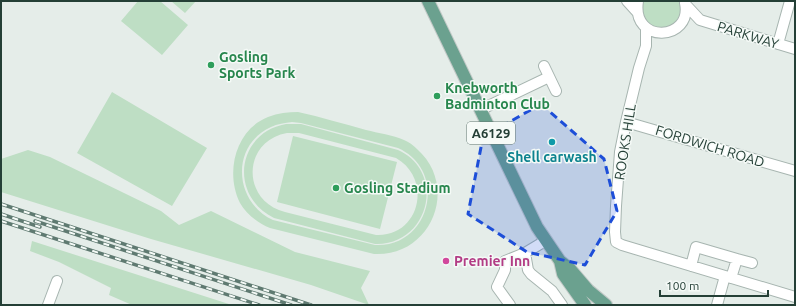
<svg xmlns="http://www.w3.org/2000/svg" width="796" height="306" viewBox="0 0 796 306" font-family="Ubuntu,sans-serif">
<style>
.green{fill:#bedec4;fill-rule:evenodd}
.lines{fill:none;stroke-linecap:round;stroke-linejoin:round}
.minor-casing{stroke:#a7b5b0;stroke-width:12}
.major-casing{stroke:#c2c9c7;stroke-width:14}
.minor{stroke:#fff;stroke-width:10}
.major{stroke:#6ba18f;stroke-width:12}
.rail-casing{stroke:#5f7a71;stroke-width:3.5}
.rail{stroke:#f5faf7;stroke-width:2;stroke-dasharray:6;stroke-linecap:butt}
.marked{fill:#1d4ed8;fill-opacity:0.2;stroke:#1d4ed8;stroke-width:3;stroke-dasharray:8 5;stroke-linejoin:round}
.leisure-dot{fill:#2e9e5b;stroke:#f5faf7;stroke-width:1.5}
.culture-dot{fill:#0f9aa8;stroke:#f5faf7;stroke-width:1.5}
.hotel-dot{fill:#d1479c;stroke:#f5faf7;stroke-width:1.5}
.labels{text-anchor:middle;stroke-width:3;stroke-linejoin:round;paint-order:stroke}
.shield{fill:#f5faf7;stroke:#637770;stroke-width:1}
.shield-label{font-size:13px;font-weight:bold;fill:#243f36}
.street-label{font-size:14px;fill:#243f36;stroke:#f5faf7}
.leisure-label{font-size:14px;font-weight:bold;fill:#27864d;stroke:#f5faf7;text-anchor:start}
.culture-label{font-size:14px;font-weight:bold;fill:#0d838f;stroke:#f5faf7}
.hotel-label{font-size:14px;font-weight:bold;fill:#b23c85;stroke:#f5faf7;text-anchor:start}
</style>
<rect width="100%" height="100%" fill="#e5ede9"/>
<path class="green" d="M138,1H160L188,25L162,55L121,21Z
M171,1H196L185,13Z
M643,1H679C689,37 633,36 643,1Z
M112,92L207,148L172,206L77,153Z
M298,112C321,117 344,124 366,130C378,133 393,135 404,140C409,142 413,145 417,149C460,187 431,257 374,254L270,228C258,223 246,214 240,203C225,173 235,130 268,117C278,113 288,112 298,112ZM292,122L301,123L398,148C449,171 430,248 375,245L273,220C234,202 230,146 271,127C277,124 285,123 292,122Z
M286,124H301L398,150C447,172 429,246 375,244L274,218C229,196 236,133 286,124ZM287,133H299L396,158C433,179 420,237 376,235L285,212C241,201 242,141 287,133Z
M293,136L397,162L380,229L277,202Z
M28,150L50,157L161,211L179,225L211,211L295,252L370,271L361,288L369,305L311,285L151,239L1,192V159Z
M32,241L232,305H132L109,295L111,288L59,262L30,251Z"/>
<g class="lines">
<g class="minor-casing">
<path id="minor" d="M627,1L637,12
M638,1C631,45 693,41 685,3
M686,5L700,20L795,49
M646,28V46L639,68L626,122L620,152L616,206L615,232L616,242L622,245L795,297
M778,44L790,1
M544,66L556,91
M480,110L549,77
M626,122L795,171
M525,253L528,270L531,274L552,291L562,305
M737,259L752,263
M691,266L696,247L737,259L731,278
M48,305L57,281
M510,305L497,287L505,270V261L525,253L545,241
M717,305L725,276"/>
</g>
<g class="major-casing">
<path id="major" d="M428,1L537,227L560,261L570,269L588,290L606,305
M560,261L563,274L585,305"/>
</g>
<use href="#minor" class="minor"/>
<use href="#major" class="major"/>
<g class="rail-casing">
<path id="rail" d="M1,204L311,305
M1,214L40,227
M1,221L259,305
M35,221L291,305"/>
</g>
<use href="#rail" class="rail"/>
</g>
<path class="marked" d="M541,104L604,159L617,211L585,265L527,252L468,214L483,137Z"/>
<g class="leisure-dot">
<circle cx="211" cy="65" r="4"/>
<circle cx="437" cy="96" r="4"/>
<circle cx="336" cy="188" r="4"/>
</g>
<circle class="culture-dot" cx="552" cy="142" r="4"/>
<circle class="hotel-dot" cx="446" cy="261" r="4"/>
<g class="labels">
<rect class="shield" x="467" y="122" width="48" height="22" rx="3"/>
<g class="shield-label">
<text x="491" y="138">A6129</text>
</g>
<g class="street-label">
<text transform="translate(748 35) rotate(17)" y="5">PARKWAY</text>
<text transform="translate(625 142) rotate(-81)" y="5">ROOKS HILL</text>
<text transform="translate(710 146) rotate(17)" y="5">FORDWICH ROAD</text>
</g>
<g class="leisure-label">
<text x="219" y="62">Gosling<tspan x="219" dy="16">Sports Park</tspan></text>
<text x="445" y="93">Knebworth<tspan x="445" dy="16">Badminton Club</tspan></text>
<text x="344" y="193">Gosling Stadium</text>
</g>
<g class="culture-label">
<text x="552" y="162">Shell carwash</text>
</g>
<g class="hotel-label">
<text x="454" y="266">Premier Inn</text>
</g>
</g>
<rect width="796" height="306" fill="none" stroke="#243f36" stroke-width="4"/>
<path d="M660 290v6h108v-6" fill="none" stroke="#243f36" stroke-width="2"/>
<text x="666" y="290" font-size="12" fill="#243f36" stroke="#f5faf7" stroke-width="3" paint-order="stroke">100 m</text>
</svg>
